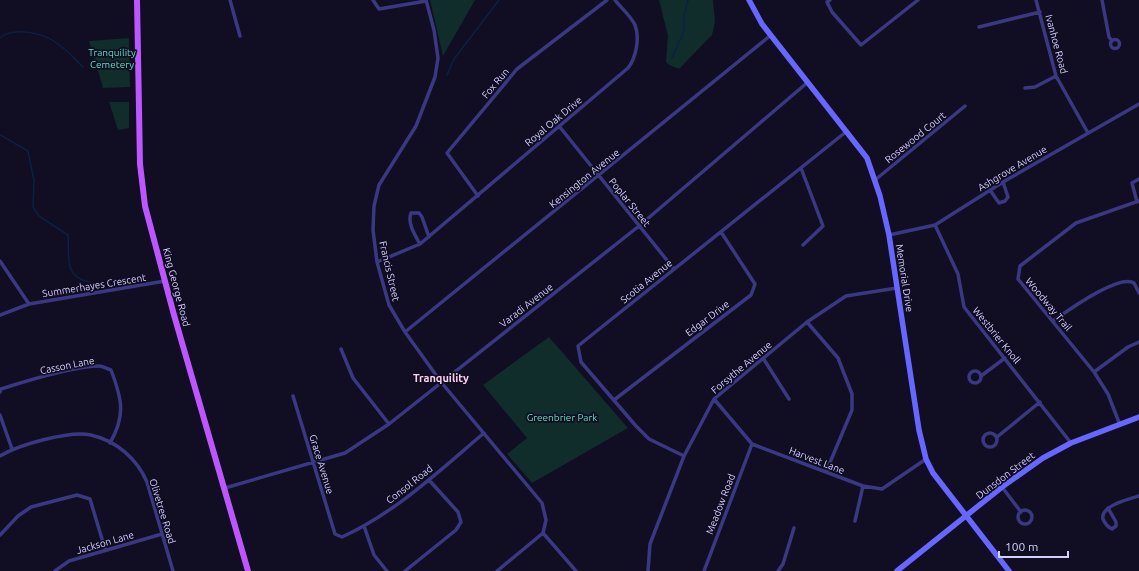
<svg xmlns="http://www.w3.org/2000/svg" width="1139" height="571" viewBox="0 0 1139 571" font-family="Ubuntu,sans-serif">
<style>
.green{fill:#102c2b}
.lines{fill:none;stroke-linecap:round;stroke-linejoin:round}
.stream{stroke:#0b2144;stroke-width:1.5}
.street{stroke:#3a3882;stroke-width:3.5}
.secondary{stroke:#6766ff;stroke-width:5.5}
.primary{stroke:#bd56ff;stroke-width:6}
.labels{text-anchor:middle;stroke-width:3.5;stroke-linejoin:round;paint-order:stroke}
.street-label{font-size:10px;fill:#d3cfff;stroke:#110d22}
.park-label{font-size:10px;fill:#5ae0bc;stroke:#110d22}
.neighbourhood-label{font-size:11px;font-weight:bold;fill:#ffd1ef;stroke:#110d22}
</style>
<rect width="100%" height="100%" fill="#110d22"/>
<path class="green" d="M430,0H475L443,56Z
M659,0H713L715,22L712,35L679,69L669,65L666,62L668,36Z
M129,38L130,87L103,88L89,41Z
M109,102H129V128L118,130Z
M549,337L628,428L532,483L507,454L527,438L483,385Z"/>
<g class="lines">
<path class="stream" d="M0,38C13,26 45,33 58,44C67,50 75,59 83,67
M672,58L684,31V15L688,0
M447,75L454,59L499,0
M0,135L28,151L34,181L33,207L39,216L68,235C70,254 62,277 90,282"/>
<path class="street" d="M230,0L240,36
M373,0L379,9L426,1
M426,0L434,30L438,58L435,77L416,126L379,185L374,206L373,230L377,262L389,305L405,332L441,382L542,503L546,520L543,533
M830,0L827,2L832,12L861,45L918,0
M1036,0L1056,76L1088,133
M1102,0L1109,37L1112,41
M979,27L1040,12
M1110.5 44a4.5 4.5 0 1 1 9 0a4.5 4.5 0 1 1-9 0Z
M1025,88L1035,87L1056,76
M559,126L674,269
M801,168L823,226L803,245
M875,180L965,106
M990,190L999,203L1005,201L1008,197L1003,182
M478,196L447,153L517,69L607,0
M1137,202L1132,183L1139,179
M935,225L958,274L964,307L1071,443
M889,235L935,225L1003,182L1139,104
M420,244C415,235 407,223 411,213H419L422,217L429,237
M0,261L29,304
M377,262L420,244L628,68C636,58 640,38 635,25C631,16 621,8 615,0
M0,315L29,304L165,281
M1053,321C1067,311 1119,274 1134,283L1139,293
M807,322L838,358L852,394V410L826,472
M405,332L771,35
M341,349L353,378L389,424
M763,358L789,399
M969 377a6 6 0 1 1 12 0a6 6 0 1 1-12 0Z
M1094,372L1128,347L1139,342
M981,376L1005,358
M0,392L1,389C26,381 74,366 99,366C103,366 107,369 111,370C122,399 126,415 110,443
M293,396L335,534L342,537C395,513 439,471 484,433
M714,399L752,444L863,486L882,489L926,459
M614,400L751,295L755,284L721,232
M0,415L12,449
M1120,425L1108,394L1094,372L1018,279L1020,266L1076,223L1139,201
M983 440a7 7 0 1 1 14 0a7 7 0 1 1-14 0Z
M997,437L1040,402
M0,456C18,445 70,430 91,435C117,441 137,459 147,482L173,571
M684,456L649,439L636,426L581,362L578,346L847,131
M1002,487L1021,512
M225,488L345,453L389,424L639,226L808,82
M1108,508L1116,522V526L1112,529C1108,527 1105,524 1103,519C1100,506 1129,499 1139,496
M1018 517a7 7 0 1 1 14 0a7 7 0 1 1-14 0Z
M855,521L863,486
M364,526L374,555L387,571
M543,533L576,571
M0,535L18,516L31,507L77,495L90,499L105,549
M55,571L69,561L162,534
M405,571L456,530L461,522L458,512L429,480
M497,571L543,533
M648,571L650,544L684,456L714,399L807,322L846,296L897,288
M704,571L752,444
M778,571L783,564L794,528"/>
<path class="secondary" d="M749,0L762,24L867,158L880,196L889,235L919,430L926,459L933,473L1009,571
M897,571L1002,487L1043,458L1071,443L1139,417"/>
<path class="primary" d="M137,0L140,164L145,206L174,315L248,571"/>
</g>
<g class="labels">
<g class="street-label">
<text transform="translate(1057 44) rotate(75)" y="4">Ivanhoe Road</text>
<text transform="translate(495 83) rotate(-50)" y="4">Fox Run</text>
<text transform="translate(553 121) rotate(-40)" y="4">Royal Oak Drive</text>
<text transform="translate(915 137) rotate(-39)" y="4">Rosewood Court</text>
<text transform="translate(1012 168) rotate(-31)" y="4">Ashgrove Avenue</text>
<text transform="translate(584 178) rotate(-39)" y="4">Kensington Avenue</text>
<text transform="translate(630 202) rotate(51)" y="4">Poplar Street</text>
<text transform="translate(390 271) rotate(77)" y="4">Francis Street</text>
<text transform="translate(905 278) rotate(81)" y="4">Memorial Drive</text>
<text transform="translate(646 281) rotate(-39)" y="4">Scotia Avenue</text>
<text transform="translate(94 285) rotate(-9)" y="4">Summerhayes Crescent</text>
<text transform="translate(177 287) rotate(75)" y="4">King George Road</text>
<text transform="translate(1049 304) rotate(50)" y="4">Woodway Trail</text>
<text transform="translate(526 305) rotate(-38)" y="4">Varadi Avenue</text>
<text transform="translate(707 318) rotate(-37)" y="4">Edgar Drive</text>
<text transform="translate(997 335) rotate(51)" y="4">Westbrier Knoll</text>
<text transform="translate(67 365) rotate(-11)" y="4">Casson Lane</text>
<text transform="translate(741 367) rotate(-40)" y="4">Forsythe Avenue</text>
<text transform="translate(817 460) rotate(21)" y="4">Harvest Lane</text>
<text transform="translate(322 464) rotate(73)" y="4">Grace Avenue</text>
<text transform="translate(1005 475) rotate(-37)" y="4">Dunsdon Street</text>
<text transform="translate(409 484) rotate(-38)" y="4">Consol Road</text>
<text transform="translate(720 504) rotate(-69)" y="4">Meadow Road</text>
<text transform="translate(163 511) rotate(73)" y="4">Olivetree Road</text>
<text transform="translate(105 542) rotate(-16)" y="4">Jackson Lane</text>
</g>
<g class="park-label">
<text x="112" y="56">Tranquility<tspan x="112" dy="12">Cemetery</tspan></text>
<text x="562" y="421">Greenbrier Park</text>
</g>
<g class="neighbourhood-label">
<text x="441" y="382">Tranquility</text>
</g>
</g>
<path d="M999 551v6h69v-6" fill="none" stroke="#d3cfff" stroke-width="2"/>
<text x="1005" y="551" font-size="12" fill="#d3cfff" stroke="#110d22" stroke-width="3" paint-order="stroke">100 m</text>
</svg>
